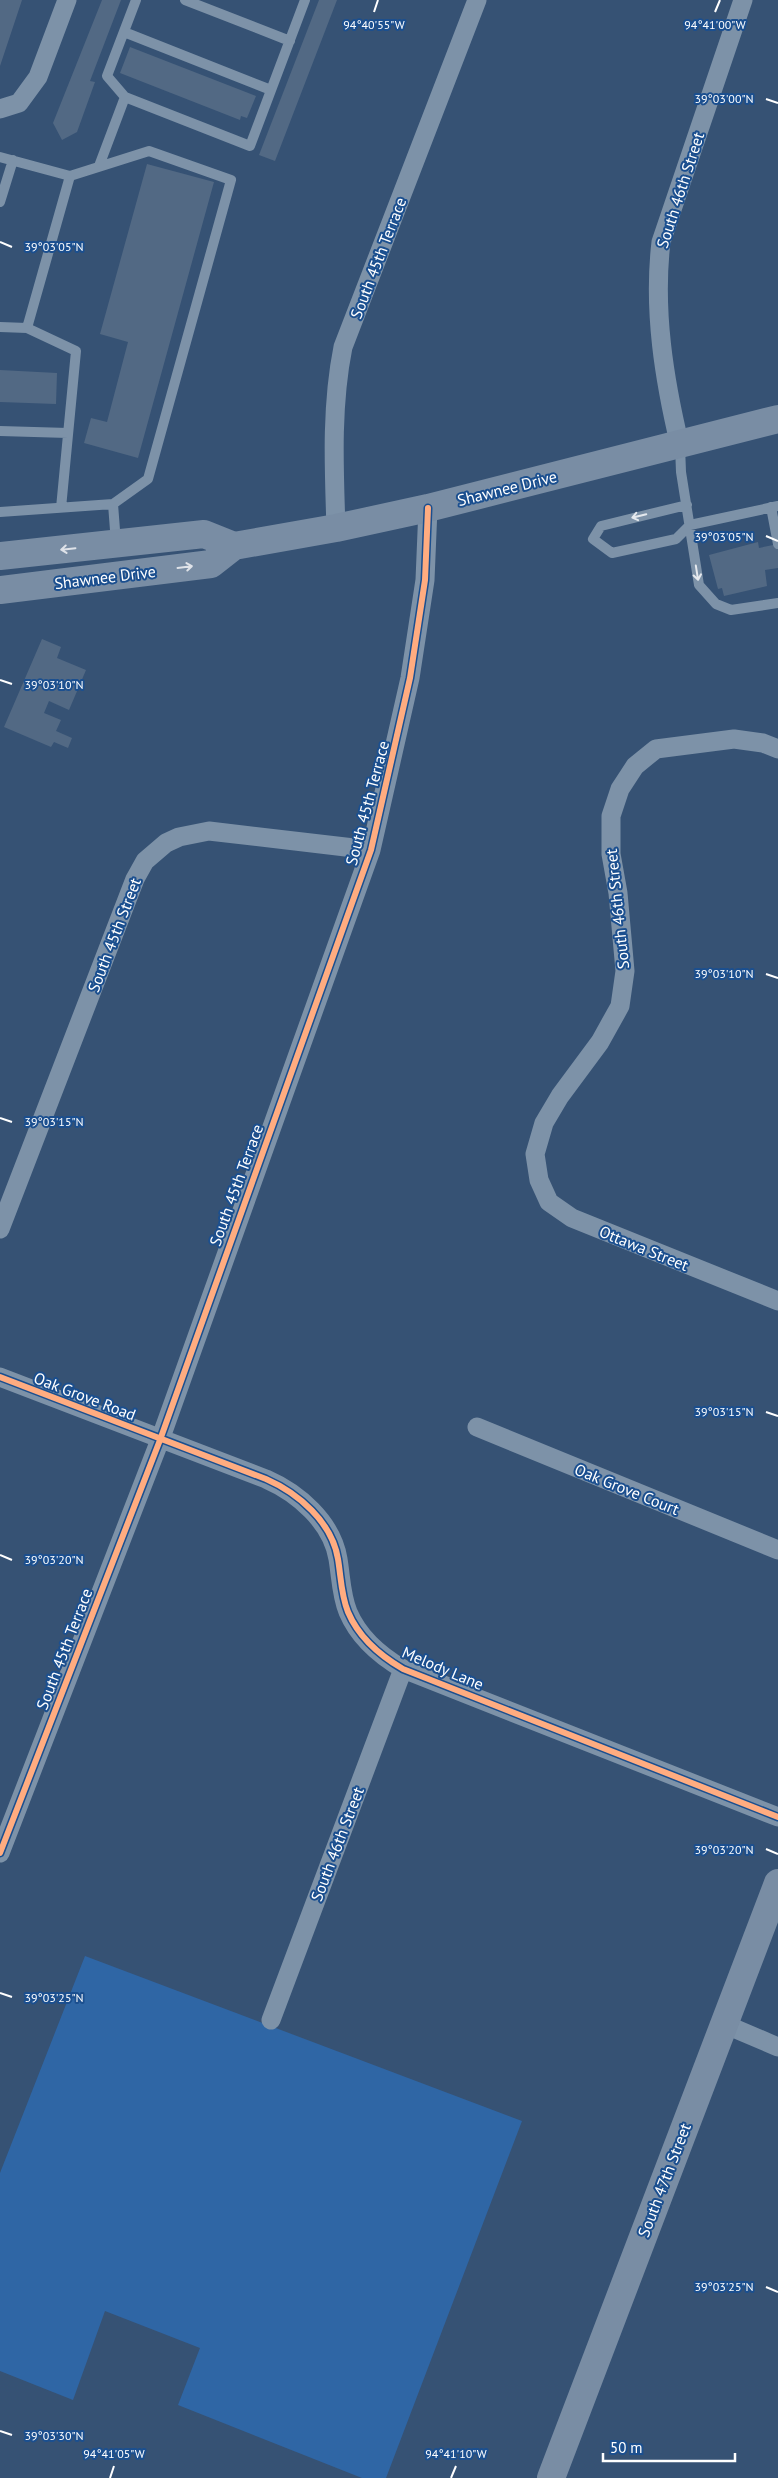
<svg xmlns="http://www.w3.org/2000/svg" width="778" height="2478" viewBox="0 0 778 2478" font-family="'PT Sans',sans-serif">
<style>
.green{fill:#2f66a5}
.building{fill:#526984}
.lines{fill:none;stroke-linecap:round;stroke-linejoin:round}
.lane{stroke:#7d92a8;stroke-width:10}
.street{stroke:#7d92a8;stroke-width:19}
.secondary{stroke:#798da4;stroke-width:28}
.cycleway-casing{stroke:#1b4f8f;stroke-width:9}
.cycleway{stroke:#ffac80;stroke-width:6}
.oneway{stroke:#e5e9ee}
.oneway2{stroke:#dee2e8}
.ticks{fill:none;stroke:#fff;stroke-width:2}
.labels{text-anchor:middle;stroke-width:4;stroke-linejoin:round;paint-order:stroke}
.street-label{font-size:16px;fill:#fff;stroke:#1b4f8f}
.ticks-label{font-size:12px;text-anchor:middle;fill:#fff;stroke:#1b4f8f;stroke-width:4;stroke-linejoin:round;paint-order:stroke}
</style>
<rect width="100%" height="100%" fill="#365274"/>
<path class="green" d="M85,1956L522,2121L386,2478H362L178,2405L200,2348L105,2311L73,2400L0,2371V2173Z"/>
<path class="building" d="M0,0H22L0,66Z
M102,0H121L90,81L95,82L77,132L62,140L53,123Z
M319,0H337L275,161L259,155Z
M130,47L256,96L247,118L241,116L240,120L120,73Z
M147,164L214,182L138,458L84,443L91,418L107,422L128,342L100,334Z
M0,370L57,373L56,404L0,402Z
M758,542L759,548L778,544V568L765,570L767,586L724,596L722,588L718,589L709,555Z
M42,639L61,647L57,658L86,670L69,710L49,701L44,713L61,720L56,731L72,738L68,748L54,742L51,747L4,727Z"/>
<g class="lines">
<path class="lane" d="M136,0L107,76L125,97L250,146L305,0
M185,0L290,41
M124,32L271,90
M0,157L70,176L149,151L231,180L148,479L113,504
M99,166L125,97
M0,202L13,160
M0,327L27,328L76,351L61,508
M27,328L70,176
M0,431L68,433
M680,446L681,472L699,585L716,604L731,610L778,603
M687,505L601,526L593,539L612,553L676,539L690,525L778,506
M771,507L778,544
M0,512L113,504L116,543"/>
<path class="street" d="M0,109L19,103L38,77L67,0
M680,446C664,379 653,310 661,242L743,0
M336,528C334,468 331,407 343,347L477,0
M778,749L763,743L734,739L656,749L635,766L620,789L611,816V854L618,893L625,971L620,1006L600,1042L560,1096L544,1123L535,1154L539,1180L549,1202L572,1218L778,1301
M0,1229L135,879L145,861L166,843L179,837L209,831L371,850
M0,1377L266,1479C298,1493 332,1522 338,1559C341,1577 341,1595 348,1612C359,1638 379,1655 403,1669L778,1817
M477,1427L778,1550
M0,1853L160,1440L371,850L410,678L425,580L428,508
M271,2020L403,1669
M724,2024L778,2047"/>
<path class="secondary" d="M0,556L204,534L234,546
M0,590L211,564L234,546L336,528L428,508L778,419
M551,2478L778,1883"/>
<g class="cycleway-casing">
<path id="cycleway" d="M0,1377L266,1479C298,1493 332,1522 338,1559C341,1577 341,1595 348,1612C359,1638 379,1655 403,1669L778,1817
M0,1853L160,1440L371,850L410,678L425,580L428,508"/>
</g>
<use href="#cycleway" class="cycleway"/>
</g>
<defs><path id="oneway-shaft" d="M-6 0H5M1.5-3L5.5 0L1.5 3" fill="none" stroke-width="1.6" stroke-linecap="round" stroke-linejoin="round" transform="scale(1.25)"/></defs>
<g class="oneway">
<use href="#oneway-shaft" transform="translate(639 516) rotate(166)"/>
<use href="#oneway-shaft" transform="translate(697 573) rotate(81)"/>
</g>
<g class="oneway2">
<use href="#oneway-shaft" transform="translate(68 549) rotate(174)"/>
<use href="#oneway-shaft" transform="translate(185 567) rotate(-7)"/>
</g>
<path class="ticks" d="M374,12L378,0M715,12L720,0M766,99L778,103M0,242L12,247M766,536L778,541M0,680L12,684M766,974L778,978M0,1118L12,1122M766,1412L778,1416M0,1555L12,1560M766,1849L778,1854M0,1993L12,1997M766,2287L778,2292M0,2431L12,2435M110,2478L114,2466M451,2478L456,2466"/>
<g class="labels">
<g class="street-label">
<text transform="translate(680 190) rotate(-72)" y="6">South 46th Street</text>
<text transform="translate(378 258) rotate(-69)" y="6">South 45th Terrace</text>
<text transform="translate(507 488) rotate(-14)" y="6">Shawnee Drive</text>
<text transform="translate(105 577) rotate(-7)" y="6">Shawnee Drive</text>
<text transform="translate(367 803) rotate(-75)" y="6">South 45th Terrace</text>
<text transform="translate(617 909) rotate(-96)" y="6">South 46th Street</text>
<text transform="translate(114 935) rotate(-69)" y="6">South 45th Street</text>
<text transform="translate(236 1185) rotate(-70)" y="6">South 45th Terrace</text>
<text transform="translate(644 1248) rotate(22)" y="6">Ottawa Street</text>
<text transform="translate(85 1396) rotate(21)" y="6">Oak Grove Road</text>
<text transform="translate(627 1489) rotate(22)" y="6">Oak Grove Court</text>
<text transform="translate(64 1649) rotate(-69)" y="6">South 45th Terrace</text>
<text transform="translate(443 1668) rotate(23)" y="6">Melody Lane</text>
<text transform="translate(337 1844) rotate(-69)" y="6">South 46th Street</text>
<text transform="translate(664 2180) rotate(-69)" y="6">South 47th Street</text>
</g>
</g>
<g class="ticks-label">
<text x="374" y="29">94°40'55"W</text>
<text x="715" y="29">94°41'00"W</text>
<text x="724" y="103">39°03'00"N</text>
<text x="54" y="251">39°03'05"N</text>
<text x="724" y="541">39°03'05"N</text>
<text x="54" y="689">39°03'10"N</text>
<text x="724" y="978">39°03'10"N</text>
<text x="54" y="1126">39°03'15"N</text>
<text x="724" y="1416">39°03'15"N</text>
<text x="54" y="1564">39°03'20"N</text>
<text x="724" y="1854">39°03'20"N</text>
<text x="54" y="2002">39°03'25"N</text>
<text x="724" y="2291">39°03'25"N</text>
<text x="54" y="2440">39°03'30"N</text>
<text x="114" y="2458">94°41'05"W</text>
<text x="456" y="2458">94°41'10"W</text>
</g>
<path d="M603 2453v8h132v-8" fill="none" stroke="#ffffff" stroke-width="2.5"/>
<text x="610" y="2453" font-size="15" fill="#ffffff" stroke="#1b4f8f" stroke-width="4" paint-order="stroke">50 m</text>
</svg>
